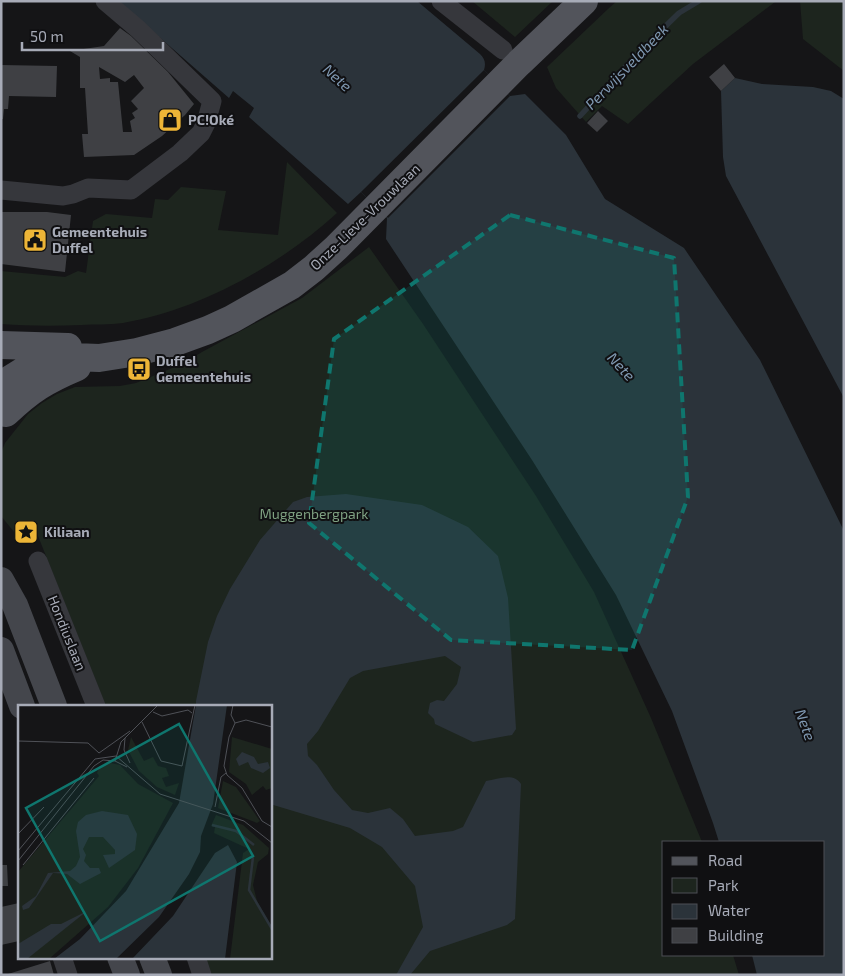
<svg xmlns="http://www.w3.org/2000/svg" width="845" height="976" viewBox="0 0 845 976" font-family="'Exo 2',sans-serif">
<style>
.green{fill:#1d251e}
.water{fill:#2b333a}
.pier{fill:#151517}
.lines{fill:none;stroke-linecap:round;stroke-linejoin:round}
.stream{stroke:#2b333a;stroke-width:5.5}
.building{fill:#3f4044;fill-rule:evenodd}
.street{stroke:#36373c;stroke-width:19}
.secondary{stroke:#44464c;stroke-width:26}
.primary{stroke:#52545b;stroke-width:28}
.marked{fill:#0f766e;fill-opacity:0.2;stroke:#0f766e;stroke-width:4;stroke-dasharray:10 6;stroke-linejoin:round}
.labels{text-anchor:middle;stroke-width:4;stroke-linejoin:round;paint-order:stroke}
.poi-label{font-size:14px;font-weight:bold;fill:#a7abb7;stroke:#101012;text-anchor:start}
.street-label{font-size:14px;fill:#a7abb7;stroke:#101012}
.park-label{font-size:14px;fill:#7fa182;stroke:#101012}
.water-label{font-size:15px;font-style:italic;fill:#7f98b1;stroke:#101012}
.inset-river{fill:none;stroke:#2b333a;stroke-width:2.5}
.inset-road{fill:none;stroke:#4f5157;stroke-width:1}
.view{fill:#0f766e;fill-opacity:0.15;stroke:#0f766e;stroke-width:2.5}
.inset-edge{fill:none;stroke:#a7abb7;stroke-width:2.5}
</style>
<rect width="100%" height="100%" fill="#151517"/>
<path class="green" d="M472,1H553L515,37Z
M617,1H778L775,2L693,64L628,124L602,106L586,122L556,88L547,67L609,8Z
M800,1H844V71L803,39Z
M287,162L337,213C280,265 200,310 123,323C109,325 95,324 81,325C54,326 28,326 1,324V271L65,277L78,271L86,273L93,221L106,214L152,218L155,199L168,200L181,187L226,191L218,230L278,235Z
M369,247L423,324L536,496L594,592L651,718L702,842H664V955H733L739,975H212L205,957H270V706H106L36,531L19,538L1,516V453L5,443L28,414L42,403L57,394L75,387L120,386L136,383L182,364L202,352L302,298Z"/>
<path class="water" d="M118,1H417L480,54C485,59 486,63 484,70L510,96L525,94L566,135L605,199L684,248L760,360L844,531V975H757L752,955H824V842H719L713,823L672,711L616,595L532,460L386,239L387,218L361,192L348,204L249,117L254,108L233,91L229,98Z
M735,78L762,84L813,87L831,91L844,99V398L726,176L723,157L721,91Z
M346,494L422,505L468,527L498,556L508,598L516,729L512,735L473,742L435,724L434,719L428,713L430,703L437,700L444,701L457,684L461,667L445,656L363,671L350,678L318,731L307,744L308,756L317,765L334,790L352,810L368,813L390,808L403,819L415,836L453,831L463,827L486,781C498,779 514,772 521,784L515,919L507,925L430,951L410,975H396L423,927L415,886L382,847L350,828L270,804V706H196V701L208,642L217,616L230,589L260,540L293,502L307,497Z"/>
<path class="pier" d="M484,70L510,96L388,218L361,192Z"/>
<g class="lines">
<path class="stream" d="M580,116L639,52L679,13L699,1"/>
</g>
<path class="building" d="M120,28L131,36L168,72L194,104L185,115L162,136L134,155L84,157L82,134H88L85,88H80V57L70,51L104,46ZM99,67L125,82L134,75L144,88L131,101L138,109L132,113L135,118L130,121L132,132H123L118,82H110V78L100,79Z
M724,64L735,78L721,91L709,77Z
M1,65L57,66L56,97L9,96L8,109H4L3,119H1Z
M598,111L608,121L597,132L587,123Z
M1,212H47L71,215L65,272L1,264Z
M1,865H7L8,886H1Z
M19,903V941L1,945V907Z
M50,961L54,975H8V974Z"/>
<g class="lines">
<path class="street" d="M441,1L503,50
M1,190L63,196L73,194L88,188L131,190L180,153L201,133L206,123L212,101L138,29L105,1
M38,561L96,706
M62,957L68,975
M196,957L202,975"/>
<path class="secondary" d="M1,580L15,605L54,706
M1,650L22,706
M120,957L127,975
M152,957L159,975"/>
<path class="primary" d="M1,345L68,347
M1,385L28,368L48,360L73,357L99,358L137,352L175,342L208,330L232,319L292,285L314,268L336,248L519,63L584,1
M1,409L6,413C30,390 46,380 77,367"/>
</g>
<path class="marked" d="M510,215L674,258L688,497L632,650L451,640L309,523L334,339Z"/>
<defs>
<g id="shop-square" transform="scale(1.25)"><rect x="-9" y="-9" width="18" height="18" rx="4" fill="#edb537" stroke="#101012"/><path d="M-5-2.5h2.3a2.7 3.5 0 0 1 5.4 0H5L5.5 6h-11ZM-1.5-2.5h3a1.5 2.3 0 0 0-3 0Z" fill="#111"/></g>
<g id="civic-square" transform="scale(1.25)"><rect x="-9" y="-9" width="18" height="18" rx="4" fill="#edb537" stroke="#101012"/><path d="M-.6-6.5H3V-4.5H.6V-3L4-1V1h2V6H-6V1h2V-1L-.6-3ZM-1.2 2.5V6h2.4V2.5Z" fill="#111"/></g>
<g id="bus-square" transform="scale(1.25)"><rect x="-9" y="-9" width="18" height="18" rx="4" fill="#edb537" stroke="#101012"/><path d="M-5-6H5V4H4V6H2V4H-2V6H-4V4H-5ZM-3.5-4V0h7V-4ZM-3.5 1.2v1.5H-2V1.2ZM2 1.2v1.5H3.5V1.2Z" fill="#111"/></g>
<g id="sight-square" transform="scale(1.25)"><rect x="-9" y="-9" width="18" height="18" rx="4" fill="#edb537" stroke="#101012"/><path d="M0-6L1.8-2.2L6-1.7L2.9 1.2L3.7 5.4L0 3.3L-3.7 5.4L-2.9 1.2L-6-1.7L-1.8-2.2Z" fill="#111"/></g>
</defs>
<g fill-rule="evenodd">
<use href="#shop-square" x="170" y="120"/>
<use href="#civic-square" x="35" y="240"/>
<use href="#bus-square" x="139" y="369"/>
<use href="#sight-square" x="26" y="532"/>
</g>
<g class="labels">
<g class="poi-label">
<text x="188" y="125">PC!Oké</text>
<text x="52" y="237">Gemeentehuis<tspan x="52" dy="16">Duffel</tspan></text>
<text x="156" y="366">Duffel<tspan x="156" dy="16">Gemeentehuis</tspan></text>
<text x="44" y="537">Kiliaan</text>
</g>
<g class="street-label">
<text transform="translate(365 217) rotate(-44)" y="5">Onze-Lieve-Vrouwlaan</text>
<text transform="translate(67 633) rotate(68)" y="5">Hondiuslaan</text>
</g>
<g class="park-label">
<text x="314" y="519">Muggenbergpark</text>
</g>
<g class="water-label">
<text transform="translate(627 67) rotate(-46)" y="5">Perwijsveldbeek</text>
<text transform="translate(337 78) rotate(42)" y="5">Nete</text>
<text transform="translate(621 367) rotate(47)" y="5">Nete</text>
<text transform="translate(805 725) rotate(70)" y="5">Nete</text>
</g>
</g>
<g transform="translate(18 705)">
<rect width="254" height="254" fill="#151517"/>
<path d="M113,32L126,56L135,52L140,61L148,63L151,71L144,73L148,82L161,78L157,90L139,82L121,66L110,45ZM214,32L254,44V83L248,85L245,81L234,90L228,79L211,67ZM92,58L102,60L120,79L155,98L120,163L90,202L31,254H0V167L81,71L79,68L82,61ZM205,76L218,82L242,116L239,118L200,103ZM198,110L225,120L251,143L250,149L240,157L235,180L239,196L254,222V254H212L225,148L231,144L196,128L197,122L193,121Z" fill="#1d251e"/>
<path d="M178,0H209L195,99L183,131L182,147L171,169L141,212L98,254H36L62,234L108,186L161,98ZM224,47L236,52L240,59L250,57L252,63L245,68L233,63L230,57L221,61L218,54ZM84,106L110,110L119,129L117,145L91,163L85,150L97,149V145L85,132H71L65,144L68,150L66,156L72,163H81L83,168L62,179L49,169L35,168L11,203L5,205L4,201L18,191L30,168L52,166L58,161L62,152L58,126L60,117L68,110ZM210,140L219,157L207,254H114L155,211L197,148ZM69,206L9,254H0V239L33,219H43Z" fill="#2b333a"/>
<path class="inset-river" d="M194,120L218,126L236,140M235,152L231,185L254,224"/>
<path class="inset-road" d="M215,0L213,10L217,18M135,7L144,11L170,5L174,8M124,17L143,56L164,61L177,0M254,22L228,15L217,18L211,32L206,61L209,70L224,83L244,116L254,122M107,33L106,45L112,58M0,36L70,38L81,48M81,48L112,26M98,51L142,89L226,116L254,138M109,62L97,56L103,37L140,0M197,102L203,72L208,68M0,129L26,102M0,146L77,54L98,51M0,156L76,61L85,55L97,56M5,160L76,73"/>
<path class="view" d="M161,19L235,151L82,236L8,103Z"/>
<rect width="254" height="254" class="inset-edge"/>
</g>
<rect width="845" height="976" fill="none" stroke="#a7abb7" stroke-width="5"/>
<rect x="662" y="841" width="162" height="115" fill="#101012" stroke="#4c4e54"/>
<rect x="672" y="857" width="25" height="8" fill="#52545b" stroke="#4c4e54"/>
<text x="708" y="866" font-size="15" fill="#a7abb7">Road</text>
<rect x="672" y="878" width="25" height="15" fill="#1d251e" stroke="#4c4e54"/>
<text x="708" y="891" font-size="15" fill="#a7abb7">Park</text>
<rect x="672" y="904" width="25" height="15" fill="#2b333a" stroke="#4c4e54"/>
<text x="708" y="916" font-size="15" fill="#a7abb7">Water</text>
<rect x="672" y="928" width="25" height="15" fill="#3f4044" stroke="#4c4e54"/>
<text x="708" y="941" font-size="15" fill="#a7abb7">Building</text>
<path d="M22 42v8h141v-8" fill="none" stroke="#a7abb7" stroke-width="2.5"/>
<text x="30" y="42" font-size="15" fill="#a7abb7" stroke="#101012" stroke-width="4" paint-order="stroke">50 m</text>
</svg>
